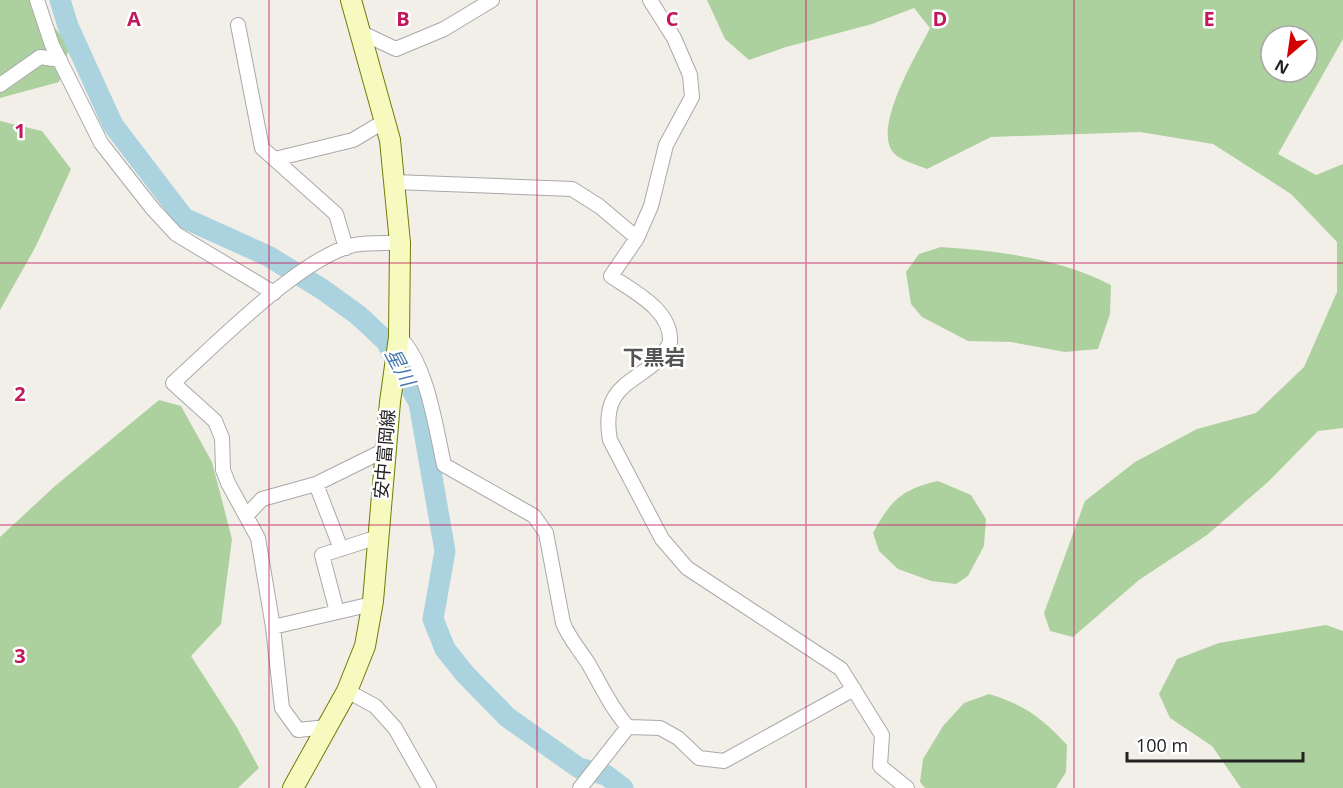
<svg xmlns="http://www.w3.org/2000/svg" width="1343" height="788" viewBox="0 0 1343 788" font-family="'Open Sans','Noto Sans JP',sans-serif">
<style>
.forest{fill:#add19e;fill-rule:evenodd}
.lines{fill:none;stroke-linecap:round;stroke-linejoin:round}
.river{stroke:#aad3df;stroke-width:21}
.minor-casing{stroke:#a9a9a9;stroke-width:16}
.secondary-casing{stroke:#707d05;stroke-width:22}
.minor{stroke:#fff;stroke-width:14}
.secondary{stroke:#f7fabf;stroke-width:20}
.grid{fill:none;stroke:#c2185b;stroke-width:1.5;stroke-opacity:0.55}
.labels{text-anchor:middle;stroke-width:5;stroke-linejoin:round;paint-order:stroke}
.street-label{font-size:18px;fill:#222;stroke:#fff}
.water-label{font-size:20px;font-style:italic;fill:#4a7aab;stroke:#fff}
.quarter-label{font-size:21px;font-weight:bold;fill:#555;stroke:#fff}
.grid-label{font-size:20px;text-anchor:middle;font-weight:bold;fill:#c2185b;stroke:#fff;stroke-width:5;stroke-linejoin:round;paint-order:stroke}
</style>
<rect width="100%" height="100%" fill="#f2efe9"/>
<path class="forest" d="M0,0H30L70,45L59,82L0,98Z
M707,0H1343V39L1278,154L1316,175L1343,164V428L1318,431L1268,482L1207,535L1139,580L1073,637L1050,631L1044,613L1085,501L1135,462L1197,429L1256,413L1304,367L1337,292V242L1291,194L1213,144L1140,132L991,137L927,169C918,165 905,162 897,156C867,134 918,53 930,28L914,8L872,24L786,47L749,60L725,39ZM1271,36H1307V72H1271Z
M0,121L42,131L71,169L36,246L0,310Z
M941,247C999,251 1059,258 1111,285L1110,314L1098,349L1065,352L1011,342L968,341L922,317L911,304L906,272L919,254Z
M159,400L181,406L212,462L232,539L221,624L191,656L236,726L259,768L238,788H0V537L55,486Z
M938,481L971,495L986,519L984,546L968,576L956,584L931,581L898,569L879,551L873,533C890,501 902,489 938,481Z
M1326,625L1343,631V788H1241L1212,746L1170,718L1159,694L1177,659L1219,643Z
M989,694C1025,705 1042,718 1067,745L1066,772L1056,788H925L920,782L923,759L943,726L964,703Z"/>
<g class="lines">
<path class="river" d="M60,0L68,26L113,125L184,218L268,256L322,289L358,315L386,341L419,403L445,551L433,619L445,649L465,674L507,717L579,768L606,775L623,788"/>
<g class="minor-casing">
<path id="minor" d="M37,0L52,45L101,143L152,208L176,234L274,293
M650,0L674,38L690,75L692,97L666,145L651,206L637,238L611,276C634,292 672,310 670,342C651,385 598,374 610,440L662,539L687,568L841,669L882,735L880,766L907,788
M238,25L262,148L336,214L346,248
M360,32L396,49L444,29L492,0
M0,85L40,57L60,60
M275,159L353,140L385,121
M395,182L572,189L599,206L637,238
M399,337C427,363 436,429 444,465L534,516L546,533L563,623C569,638 579,649 588,663C601,685 611,708 628,727L660,728L678,738L699,758L724,761L854,689
M316,484L341,549
M246,516L262,499L316,484L385,450
M337,612L322,555L378,537
M273,627L372,604
M347,691L375,706L395,728L429,788
M327,727L298,730L282,708L273,627L258,538L228,483L223,470L222,438L215,421L173,383C215,345 301,257 354,245C369,242 385,243 400,243
M580,788L628,727"/>
</g>
<g class="secondary-casing">
<path id="secondary" d="M293,788L347,691L365,646L373,601L390,402L399,337L400,243L390,140L351,0"/>
</g>
<use href="#minor" class="minor"/>
<use href="#secondary" class="secondary"/>
</g>
<path class="grid" d="M269,0V788M537,0V788M806,0V788M1074,0V788M0,263H1343M0,525H1343"/>
<g class="labels">
<g class="street-label">
<text transform="translate(385 454) rotate(-85)" y="6">安中富岡線</text>
</g>
<g class="water-label">
<text transform="translate(400 367) rotate(62)" y="7">星川</text>
</g>
<g class="quarter-label">
<text x="654" y="365">下黒岩</text>
</g>
</g>
<g class="grid-label">
<text x="134" y="26">A</text>
<text x="403" y="26">B</text>
<text x="672" y="26">C</text>
<text x="940" y="26">D</text>
<text x="1209" y="26">E</text>
<text x="20" y="138">1</text>
<text x="20" y="401">2</text>
<text x="20" y="663">3</text>
</g>
<g transform="translate(1289 54) rotate(209)"><circle r="28" fill="#ffffff" stroke="#a7a7a7" stroke-width="1.5"/>
<path d="M0-4.5L10 22L0 15L-10 22Z" fill="#d40000"/>
<text y="-9" font-size="16" font-weight="bold" text-anchor="middle" fill="#222222">N</text>
</g>
<path d="M1127 752v9h176v-9" fill="none" stroke="#222222" stroke-width="3"/>
<text x="1136" y="752" font-size="18" fill="#222222" stroke="#ffffff" stroke-width="4.5" paint-order="stroke">100 m</text>
</svg>
